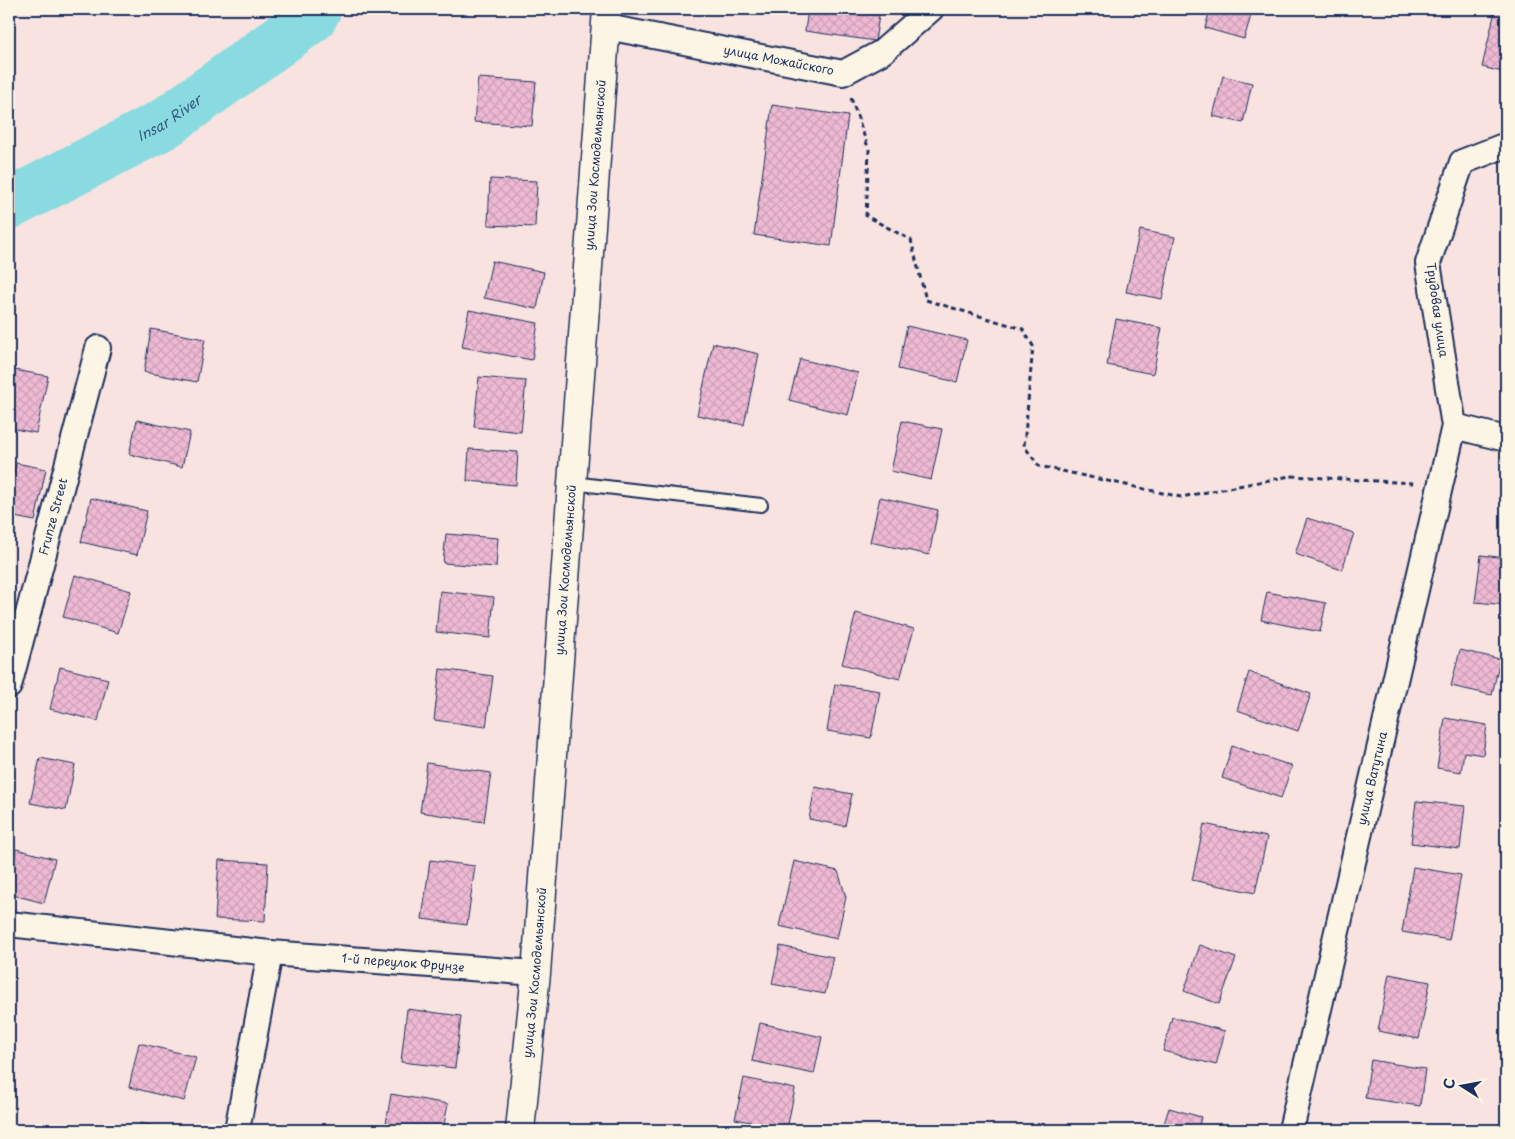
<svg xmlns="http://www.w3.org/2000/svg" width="1515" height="1139" viewBox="0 0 1515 1139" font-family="'Playpen Sans',sans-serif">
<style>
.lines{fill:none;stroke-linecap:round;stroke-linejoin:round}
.river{stroke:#8adbe1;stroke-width:51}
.building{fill:url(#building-cross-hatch);stroke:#1b2f5e}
.lane-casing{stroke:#1b2f5e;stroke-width:16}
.street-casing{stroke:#1b2f5e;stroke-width:28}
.secondary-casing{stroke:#1b2f5e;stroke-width:31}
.path{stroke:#1b2f5e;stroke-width:3;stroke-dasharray:5 4;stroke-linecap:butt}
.lane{stroke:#fcf5e5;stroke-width:12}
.street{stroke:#fcf5e5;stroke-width:24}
.secondary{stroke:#fcf5e5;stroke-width:28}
.labels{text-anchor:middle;stroke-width:4;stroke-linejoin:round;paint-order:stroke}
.street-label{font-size:12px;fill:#1b2f5e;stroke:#fcf5e5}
.water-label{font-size:14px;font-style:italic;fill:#375a7f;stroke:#fcf5e5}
</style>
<defs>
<pattern id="building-cross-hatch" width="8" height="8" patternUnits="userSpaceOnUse" patternTransform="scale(1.25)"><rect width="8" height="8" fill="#efb9d3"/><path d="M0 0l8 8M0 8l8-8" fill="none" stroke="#cc9fb8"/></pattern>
</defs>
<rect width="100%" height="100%" fill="#f8e3e0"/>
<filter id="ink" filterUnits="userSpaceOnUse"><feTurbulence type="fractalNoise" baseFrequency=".02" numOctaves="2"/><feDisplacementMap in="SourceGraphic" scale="10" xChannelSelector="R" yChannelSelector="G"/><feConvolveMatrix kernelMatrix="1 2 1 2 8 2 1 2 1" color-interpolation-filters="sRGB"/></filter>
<g filter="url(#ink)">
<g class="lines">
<path class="river" id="s1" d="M9,204L164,124L311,18L316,9"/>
</g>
<path class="building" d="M808,9H880L875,41L805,31Z
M1210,9H1253L1244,39L1205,28Z
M1495,11L1506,13V73L1482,67Z
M1223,76L1252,83L1243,123L1213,116Z
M478,78L536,82L532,126L474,122Z
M772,105L848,116L831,246L754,235Z
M490,179L537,181L535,227L488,225Z
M1140,230L1175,237L1162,299L1126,292Z
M492,261L544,272L537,309L484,298Z
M469,310L538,323L532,360L462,347Z
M1116,319L1162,328L1153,374L1107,365Z
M907,326L967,340L957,382L898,369Z
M151,329L205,339L197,382L144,372Z
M713,343L759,354L744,425L697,415Z
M800,359L858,373L848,415L789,400Z
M9,369L48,376L36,433L9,428Z
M479,377L526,381L521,432L474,427Z
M137,420L190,432L182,467L129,454Z
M902,421L942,429L931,480L891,471Z
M469,449L518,452L516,485L467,481Z
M16,463L46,469L35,521L9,516V495Z
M880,497L938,510L929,555L870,542Z
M91,498L147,511L137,555L81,542Z
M1307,518L1354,533L1342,570L1295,554Z
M446,534L498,538L496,567L443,563Z
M1481,555L1506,558V605L1475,602Z
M75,575L131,591L118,633L63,617Z
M440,591L494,597L490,638L436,632Z
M1267,592L1326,603L1320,632L1261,620Z
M856,613L914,629L900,679L842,664Z
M1460,650L1500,659L1492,695L1451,686Z
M60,667L108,679L98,721L50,709Z
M440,669L493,676L486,727L434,720Z
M1249,672L1311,694L1298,731L1237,710Z
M835,684L880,691L871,738L827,731Z
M1445,718L1487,725L1483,755L1464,752L1461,772L1437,768Z
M1232,746L1292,766L1281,798L1222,778Z
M40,758L75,765L66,810L30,803Z
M427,763L491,773L484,822L420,812Z
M815,787L852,794L845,826L809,819Z
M1416,801L1465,806L1460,849L1411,843Z
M1204,824L1267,837L1255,893L1192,880Z
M16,849L55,859L44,903L9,894V879Z
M219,860L268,863L265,921L215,919Z
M430,860L475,866L467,925L422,919Z
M794,861L838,871L846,897L837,939L779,926Z
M1413,867L1461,875L1449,940L1402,932Z
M1200,945L1236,958L1219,1004L1184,991Z
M780,946L833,957L825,994L772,984Z
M1389,974L1430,982L1419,1039L1378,1031Z
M407,1009L461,1016L455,1068L401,1062Z
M1172,1017L1225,1031L1216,1065L1163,1051Z
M760,1023L822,1037L814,1074L752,1061Z
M139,1043L196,1057L184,1101L129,1087Z
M1371,1060L1425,1069L1420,1106L1365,1098Z
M744,1078L795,1089L787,1129L735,1119Z
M391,1094L448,1104L443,1130H385Z
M1169,1108L1201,1117L1198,1130H1162Z
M140,1123L176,1130H139Z"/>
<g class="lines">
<g class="lane-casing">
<path id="lane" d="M572,483L761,505"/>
</g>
<g class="street-casing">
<g id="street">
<path id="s2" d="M607,27L843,73L882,52L931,9"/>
<path d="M1454,426L1506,439"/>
<path id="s3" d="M9,686L98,348"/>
<path id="s4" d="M9,924L270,953L536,973"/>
<path d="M237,1130L270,953"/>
<path id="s5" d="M1291,1130L1454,426L1428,263L1462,162L1506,145"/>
</g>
</g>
<g class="secondary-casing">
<g id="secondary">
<path id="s6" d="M520,1130L536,973L607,9"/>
</g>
</g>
<path class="path" d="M851,98L869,150L866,216L911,240L926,300L1023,329L1033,346L1024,446L1039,466L1181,497L1290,476L1414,483"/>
<use href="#lane" class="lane"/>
<use href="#street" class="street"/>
<use href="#secondary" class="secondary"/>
</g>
</g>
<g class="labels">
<g class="street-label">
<text dy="4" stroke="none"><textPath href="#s2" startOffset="175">улица Можайского</textPath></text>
<text dy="4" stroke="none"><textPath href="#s6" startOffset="968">улица Зои Космодемьянской</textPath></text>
<text transform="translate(1437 310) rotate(82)" y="4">Трудовая улица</text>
<text dy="4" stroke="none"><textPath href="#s3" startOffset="175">Frunze Street</textPath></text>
<text dy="4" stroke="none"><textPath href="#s6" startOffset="562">улица Зои Космодемьянской</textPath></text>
<text dy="4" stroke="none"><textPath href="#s5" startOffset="361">улица Ватутина</textPath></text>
<text dy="4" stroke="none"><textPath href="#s4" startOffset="396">1-й переулок Фрунзе</textPath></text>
<text dy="4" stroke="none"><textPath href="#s6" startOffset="158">улица Зои Космодемьянской</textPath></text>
</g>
<g class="water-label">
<text dy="5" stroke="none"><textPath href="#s1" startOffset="182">Insar River</textPath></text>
</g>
</g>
<rect width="1515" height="1139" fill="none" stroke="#fcf5e5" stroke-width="30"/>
<rect x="15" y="15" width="1485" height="1109" fill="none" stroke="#1b2f5e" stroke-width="2" filter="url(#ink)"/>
<g transform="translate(1462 1086) rotate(281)" stroke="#fcf5e5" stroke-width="4" paint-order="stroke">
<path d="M0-4L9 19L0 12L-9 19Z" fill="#1b2f5e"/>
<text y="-8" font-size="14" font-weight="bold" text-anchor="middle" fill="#1b2f5e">С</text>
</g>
</svg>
